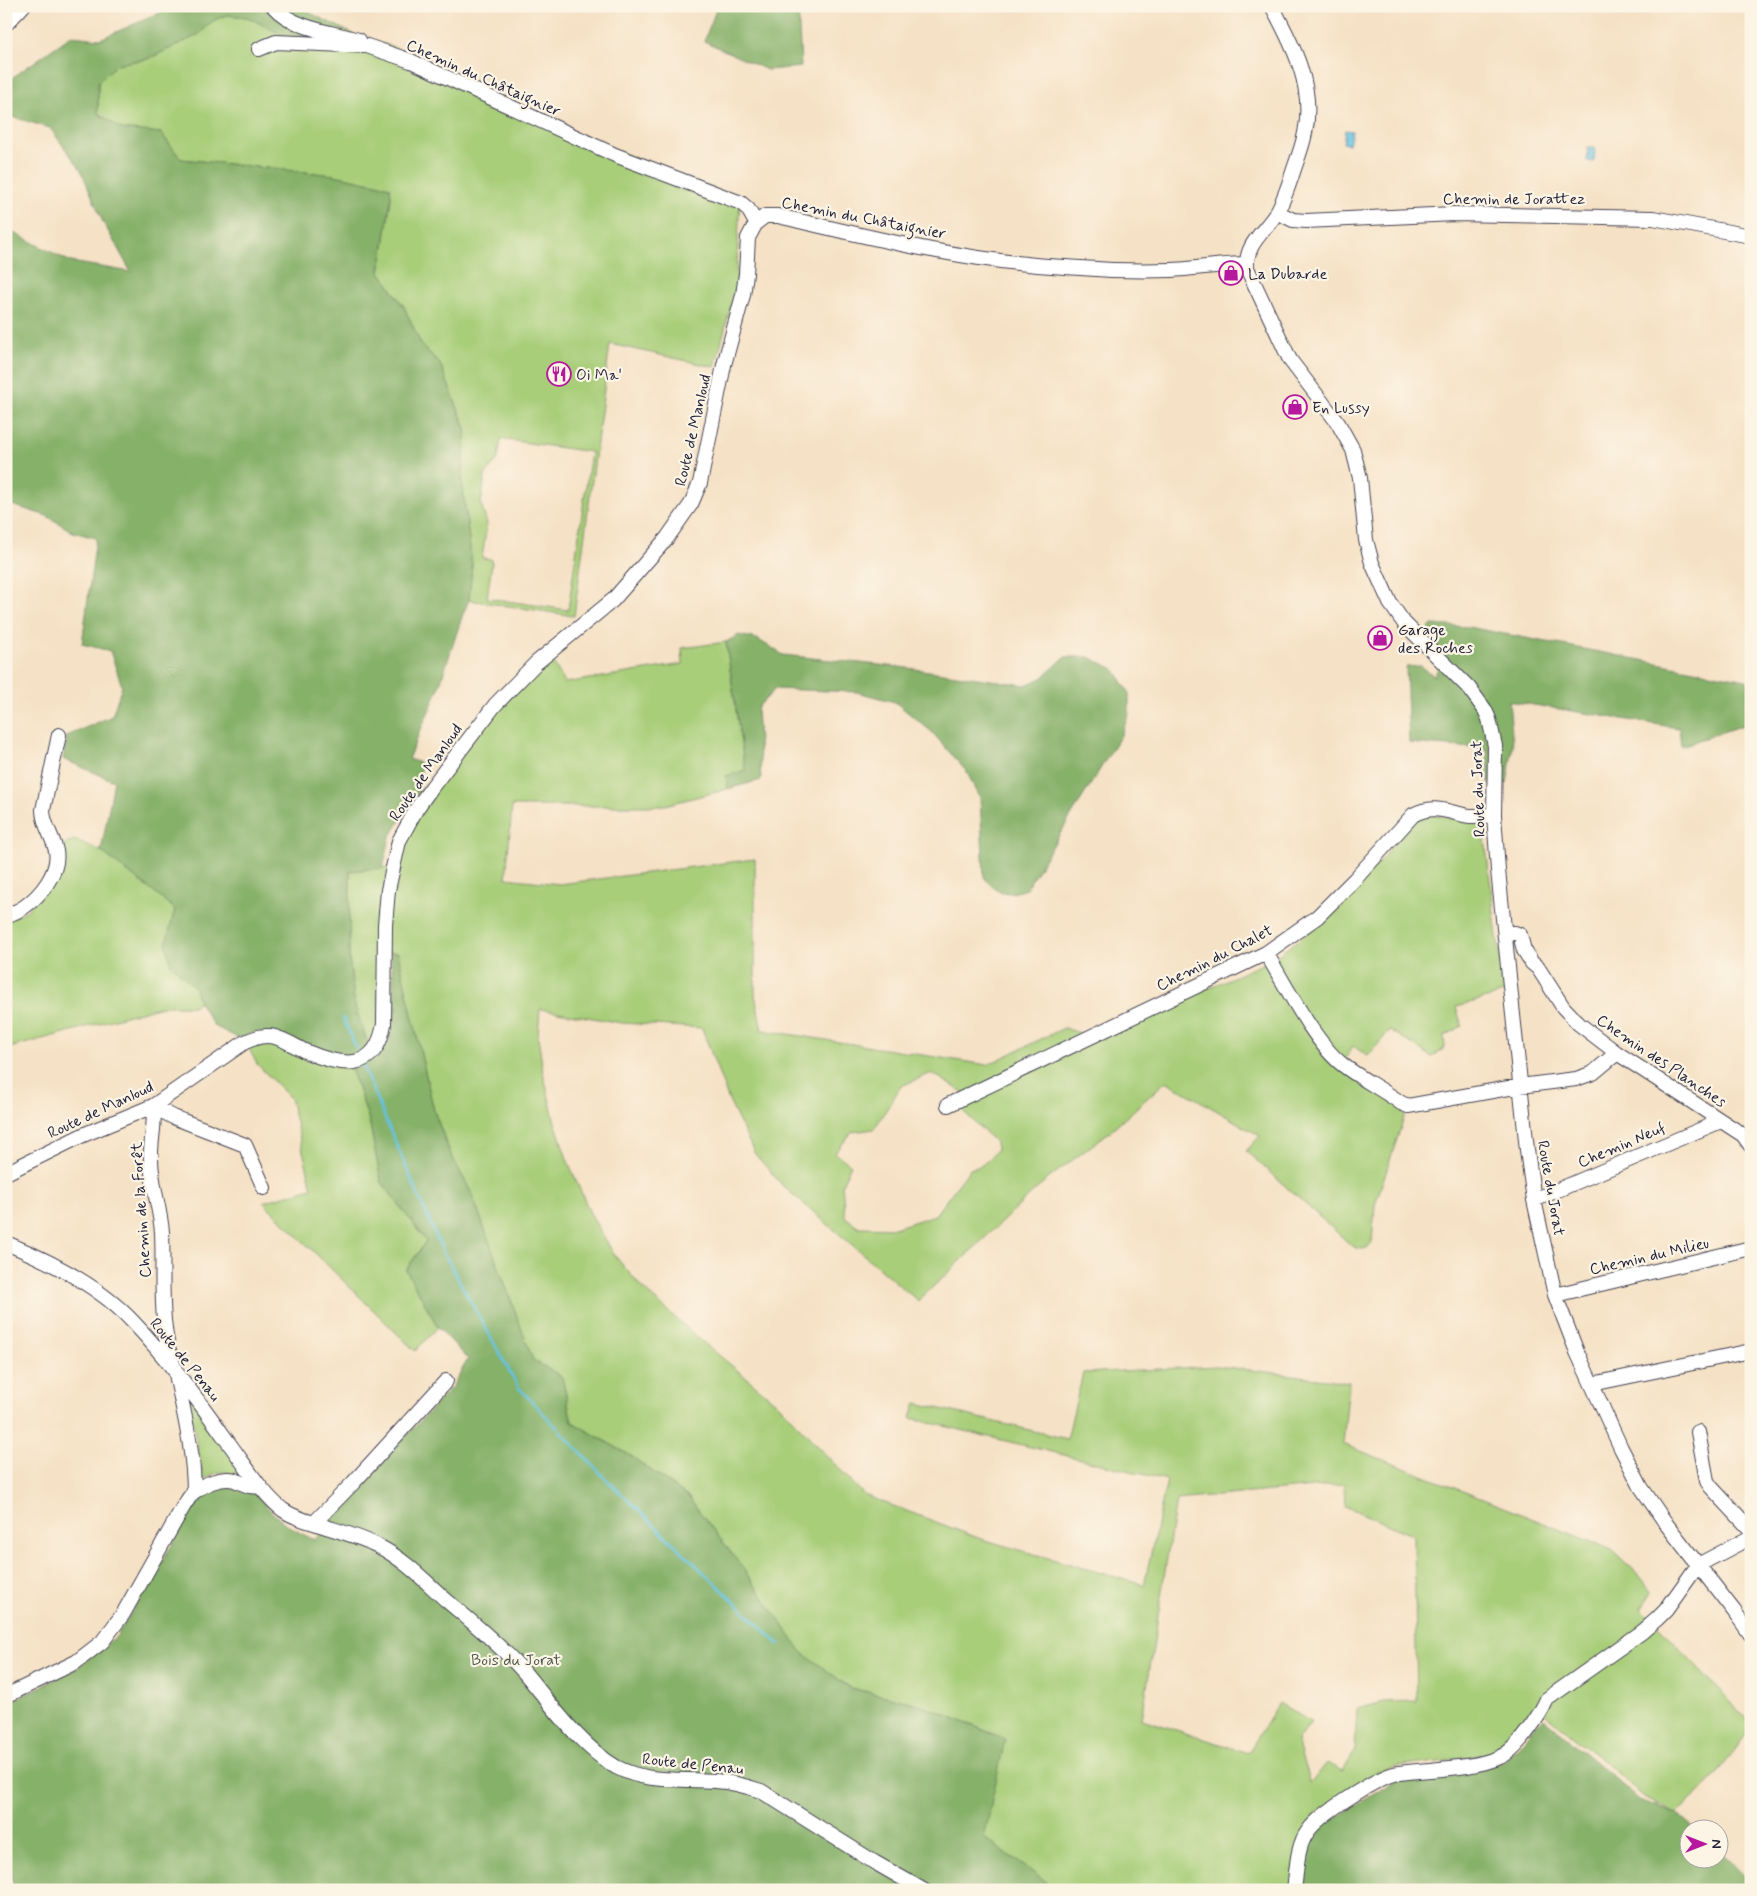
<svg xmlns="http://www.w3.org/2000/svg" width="1757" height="1896" viewBox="0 0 1757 1896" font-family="Mynerve,sans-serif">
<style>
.green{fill:#a8ce79;stroke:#65785a;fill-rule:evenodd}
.forest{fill:#86b169;stroke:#546a52}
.water{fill:#62c3e0;stroke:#42728e}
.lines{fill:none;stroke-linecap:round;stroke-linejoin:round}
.stream{stroke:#62c3e0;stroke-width:2.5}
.minor-casing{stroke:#423f50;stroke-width:16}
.minor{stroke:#fff;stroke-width:14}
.labels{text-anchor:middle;stroke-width:4.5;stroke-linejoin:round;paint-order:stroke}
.street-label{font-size:16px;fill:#22223b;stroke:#fcf5e5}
.poi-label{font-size:16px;fill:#22223b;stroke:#fcf5e5;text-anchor:start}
.park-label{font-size:16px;fill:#4a564e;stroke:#fcf5e5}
</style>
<rect width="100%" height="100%" fill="#fcf5e5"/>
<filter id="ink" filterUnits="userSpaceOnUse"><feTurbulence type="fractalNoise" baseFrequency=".02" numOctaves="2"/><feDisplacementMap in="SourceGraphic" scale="10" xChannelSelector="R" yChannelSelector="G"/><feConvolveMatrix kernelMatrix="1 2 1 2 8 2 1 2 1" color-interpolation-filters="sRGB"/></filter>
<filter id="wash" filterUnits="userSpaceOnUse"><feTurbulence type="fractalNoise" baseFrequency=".0096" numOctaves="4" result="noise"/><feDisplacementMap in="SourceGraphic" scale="20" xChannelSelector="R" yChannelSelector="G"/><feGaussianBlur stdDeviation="1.12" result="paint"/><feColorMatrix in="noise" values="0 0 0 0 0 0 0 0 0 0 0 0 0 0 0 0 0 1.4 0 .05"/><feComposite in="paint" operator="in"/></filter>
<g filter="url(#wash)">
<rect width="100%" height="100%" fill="#f5e1c5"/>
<path class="green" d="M226,15L247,17L258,22L389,45L591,141L740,199L736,286L715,367L610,344L574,616L469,600L472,565L462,481L466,428L440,364L421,344L404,307L380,272L391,198L390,187L333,175L181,159L161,133L121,129L98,113V83L117,63L148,59L198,35L213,21ZM501,439L591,452L568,610L487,598L492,563L491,559L482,558L487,524L481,504L485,475L498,459Z
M726,642L745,771L726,776L728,789L661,806H512L506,878L560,884L755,859V995L762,1030L987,1065L1064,1028L1087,1035L1204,990L1271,960L1323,922L1345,903L1409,826L1423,814L1451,817L1483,823L1497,937L1507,992L1456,1007L1462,1026L1444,1036L1445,1048L1432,1057L1390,1030L1368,1056L1353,1046L1342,1064L1408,1106L1375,1205L1372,1242L1367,1248L1362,1249L1356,1248L1351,1245L1246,1151L1260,1136L1166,1081L1112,1130L1045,1181L918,1301L784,1187L755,1154L729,1101L702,1028L622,1023L540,1009L538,1036L543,1072L554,1119L567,1159L590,1213L615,1256L642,1288L698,1338L777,1403L864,1495L981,1539L1144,1585L1167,1480L911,1418L916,1403L1067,1439L1083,1373L1217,1366L1349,1382L1343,1444L1612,1550L1639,1575L1652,1592L1641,1608L1751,1723V1728L1712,1781L1676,1814L1644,1797L1608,1765L1540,1710L1523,1731L1499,1751L1455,1760L1395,1767L1376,1773L1315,1815L1288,1890H1058L984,1838L1004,1738L919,1704L851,1688L802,1653L742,1567L689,1498L631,1456L572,1422L562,1377L533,1360L471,1192L450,1153L434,1111L398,953H376C377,971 381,1017 375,1032C374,1036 370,1038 367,1041L355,1007L349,957L350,871L392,867L432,787L548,653L565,683L683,664L682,648ZM932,1073L963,1092L962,1110L996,1143L997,1149C990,1159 983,1167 970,1169L935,1215L895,1228L859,1227L845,1217L842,1184L851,1165L835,1153L852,1132L874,1129L901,1086ZM1344,1484L1345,1506L1414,1536L1417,1701L1384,1702L1357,1709L1355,1750L1343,1771L1327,1763L1310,1784L1297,1741L1311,1722L1279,1703L1248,1753L1142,1719L1176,1500Z
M74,840L101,851L175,909L166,944L171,964L195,988L199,1002L193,1006H162L6,1049V921L28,910L60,847Z
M268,1040L350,1065L369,1120L381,1181L426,1241L406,1270L438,1327L415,1351L263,1202L312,1188L290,1098L257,1064L247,1045Z
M187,1393L248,1479C230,1470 218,1469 201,1481L202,1470Z"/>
<path class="forest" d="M176,6H299L308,12L372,43L290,39L247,17L226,15L213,21L198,35L148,59L117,64L98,83V113L121,129L161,133L181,159L334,175L390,187L391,198L380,272L404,307L421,344L440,364L466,429L462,481L472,565L469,600L463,614L438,690L408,759L421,763L419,791L390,837L383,868L350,871L349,957L355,1007L367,1041L377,1058C380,1052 385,1047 388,1042C397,1023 392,974 391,952L398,953L434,1111L450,1153L471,1192L533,1360L562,1377L572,1422L631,1456L689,1498L742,1567L802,1652L850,1688L919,1704L1005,1739L984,1838L1058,1890H13L12,1873L6,1861V1704L76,1669L117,1636L199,1500C204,1496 210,1491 216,1489C228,1484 243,1493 256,1494C276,1518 286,1527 315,1540L357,1489L452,1387L468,1359L438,1327L406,1270L426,1241L381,1181L369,1120L347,1057L340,1056L257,1032L238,1038L214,1026L199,1002L195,988L171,964L166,944L175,909L101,851L114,781L63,759L67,736L112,716L122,686L110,651L82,644L96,538L73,532L47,516L6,503V229L71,262L131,272L102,220L81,170L50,128L6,115V82L71,36L100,39Z
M708,6H798L801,67L767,70L704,41L716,10Z
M1432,625L1468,627L1746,680L1751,683V725L1746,724L1681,746L1679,728L1509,701L1513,745L1507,783L1489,784L1487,749L1409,743L1406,667L1421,666L1434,676L1443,659L1423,635Z
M739,635L757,639L783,655L908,668L1025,685L1042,678L1065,657H1089L1114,669L1129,692V714L1121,735L1026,889C1007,896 996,894 984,877L980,797L966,771L932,732L895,702L857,692L775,689L757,708L761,780L728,789L726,776L745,770L726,642Z
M1543,1718L1605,1770L1639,1800L1676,1814L1693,1828H1690V1858H1720V1852L1751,1882V1890H1302L1305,1851L1324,1825L1398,1779L1505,1760Z"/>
<path class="water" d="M1345,130L1352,131L1349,144L1343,143Z
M1588,147H1595L1594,162L1587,161Z"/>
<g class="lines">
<path class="stream" d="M343,1018L359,1055
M362,1065L442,1250L519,1388L611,1484L780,1645"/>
</g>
</g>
<g filter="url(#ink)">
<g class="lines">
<g class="minor-casing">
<path id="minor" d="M273,6C293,29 331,32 359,40
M1272,6C1293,45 1315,87 1305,133C1303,144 1299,155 1295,166C1290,181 1285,198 1277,212C1266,231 1245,243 1247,268L1290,360L1338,423L1353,450L1360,478L1366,540L1372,563L1390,603L1404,623L1469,688L1485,710L1489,719L1495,746L1494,815L1498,870L1527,1150L1534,1200L1555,1295L1577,1352L1621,1448L1641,1487L1667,1525L1734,1611L1751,1635
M6,24L23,6
M259,49L276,42L367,46L411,61L615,155L741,203L748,209L756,223
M1277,212L1293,220L1306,221L1454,214L1653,218L1751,236
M6,916C12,913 19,911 24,907C40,896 60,872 56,851C53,836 43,825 43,810L59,735
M1505,933H1515L1520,935L1524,950L1532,963L1538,968L1563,1007L1579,1024L1617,1053L1743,1135L1751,1146
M1266,953C1285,984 1315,1044 1343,1065C1361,1079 1382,1089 1401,1103L1408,1106L1520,1086L1576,1079L1593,1073L1617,1053
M948,1105L1266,953L1317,917L1355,879L1413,815C1434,803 1449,813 1470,816C1478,816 1486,816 1494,815
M153,1106C156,1122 150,1142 151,1159C151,1184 160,1207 162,1232C164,1275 158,1329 175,1369C183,1410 194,1451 194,1492
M153,1106L173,1117L245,1145L264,1188
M6,1173L83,1135L153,1106L245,1042C255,1038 264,1034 275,1037C286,1040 296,1047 307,1052C343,1067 376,1072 384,1024L385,925L388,890L399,841L417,808L432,787L495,705L536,663L613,600L667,538L691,504L700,483L724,365L743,295L746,274L748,238L756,223L765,216H778C872,238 968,262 1065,267C1100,270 1136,271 1171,270C1196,269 1221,264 1247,264
M1534,1200L1721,1121
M6,1243C50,1261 102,1288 134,1323C169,1360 199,1401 228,1442C244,1463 262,1494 283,1510C292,1516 303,1520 314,1523L353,1483L446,1381
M1555,1295L1751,1248
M1592,1384L1751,1351
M1698,1432L1707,1481L1711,1487L1751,1530
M314,1523C334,1530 360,1536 378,1546C404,1559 425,1581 446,1600C473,1623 501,1646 524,1672C551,1704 580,1746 616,1767C648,1784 682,1778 716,1781C731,1782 746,1786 761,1791L874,1862L923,1890
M6,1696L76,1662L102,1642L123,1614L183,1507C186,1503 190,1495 194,1492C204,1484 222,1476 235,1480C244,1484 250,1488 260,1486
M1294,1890C1297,1871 1296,1847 1308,1831C1320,1814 1378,1776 1399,1773C1428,1769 1475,1769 1500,1757C1517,1750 1540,1715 1547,1699L1642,1632L1657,1619L1666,1610L1698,1565L1751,1537"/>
</g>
<use href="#minor" class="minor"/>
</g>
</g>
<defs>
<g id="shop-ring" transform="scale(1.25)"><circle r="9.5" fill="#fcf5e5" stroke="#b5179e" stroke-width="1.5"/><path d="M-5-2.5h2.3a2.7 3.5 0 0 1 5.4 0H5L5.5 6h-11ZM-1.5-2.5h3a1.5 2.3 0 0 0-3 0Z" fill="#b5179e"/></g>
<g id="restaurant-ring" transform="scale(1.25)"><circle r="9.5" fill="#fcf5e5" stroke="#b5179e" stroke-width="1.5"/><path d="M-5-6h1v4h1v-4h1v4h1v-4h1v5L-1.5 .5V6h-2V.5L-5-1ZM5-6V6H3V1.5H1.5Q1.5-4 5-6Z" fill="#b5179e"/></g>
</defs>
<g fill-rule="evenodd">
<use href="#shop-ring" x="1231" y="273"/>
<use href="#restaurant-ring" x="559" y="374"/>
<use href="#shop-ring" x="1295" y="407"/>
<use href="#shop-ring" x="1380" y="638"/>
</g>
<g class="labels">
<g class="street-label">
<text transform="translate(484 77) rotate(24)" y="6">Chemin du Châtaignier</text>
<text x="1514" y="204">Chemin de Jorattez</text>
<text transform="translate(864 217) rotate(11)" y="6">Chemin du Châtaignier</text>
<text transform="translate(692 430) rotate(-77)" y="6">Route de Manloud</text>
<text transform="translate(425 772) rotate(-55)" y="6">Route de Manloud</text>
<text transform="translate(1477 789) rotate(-92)" y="6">Route du Jorat</text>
<text transform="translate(1214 957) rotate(-27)" y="6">Chemin du Chalet</text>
<text transform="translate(1662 1060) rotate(34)" y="6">Chemin des Planches</text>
<text transform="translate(100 1109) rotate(-25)" y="6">Route de Manloud</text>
<text transform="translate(1621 1144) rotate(-23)" y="6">Chemin Neuf</text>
<text transform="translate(1552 1188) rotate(80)" y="6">Route du Jorat</text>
<text transform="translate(140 1210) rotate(-94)" y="6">Chemin de la Forêt</text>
<text transform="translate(1649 1255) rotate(-13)" y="6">Chemin du Milieu</text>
<text transform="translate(186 1359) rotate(51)" y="6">Route de Penau</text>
<text transform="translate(693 1763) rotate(6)" y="6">Route de Penau</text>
</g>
<g class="poi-label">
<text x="1248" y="279">La Dubarde</text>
<text x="576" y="380">Oi Ma'</text>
<text x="1312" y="413">En Lussy</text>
<text x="1398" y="635">Garage<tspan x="1398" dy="18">des Roches</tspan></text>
</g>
<g class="park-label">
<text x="516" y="1665">Bois du Jorat</text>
</g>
</g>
<rect width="1757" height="1896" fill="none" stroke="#fcf5e5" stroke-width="25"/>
<g transform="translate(1704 1844) rotate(90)"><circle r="24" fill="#fcf5e5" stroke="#a5a1a1"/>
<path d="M0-4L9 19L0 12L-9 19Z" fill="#b5179e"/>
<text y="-8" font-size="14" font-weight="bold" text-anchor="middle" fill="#22223b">N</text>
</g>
</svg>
